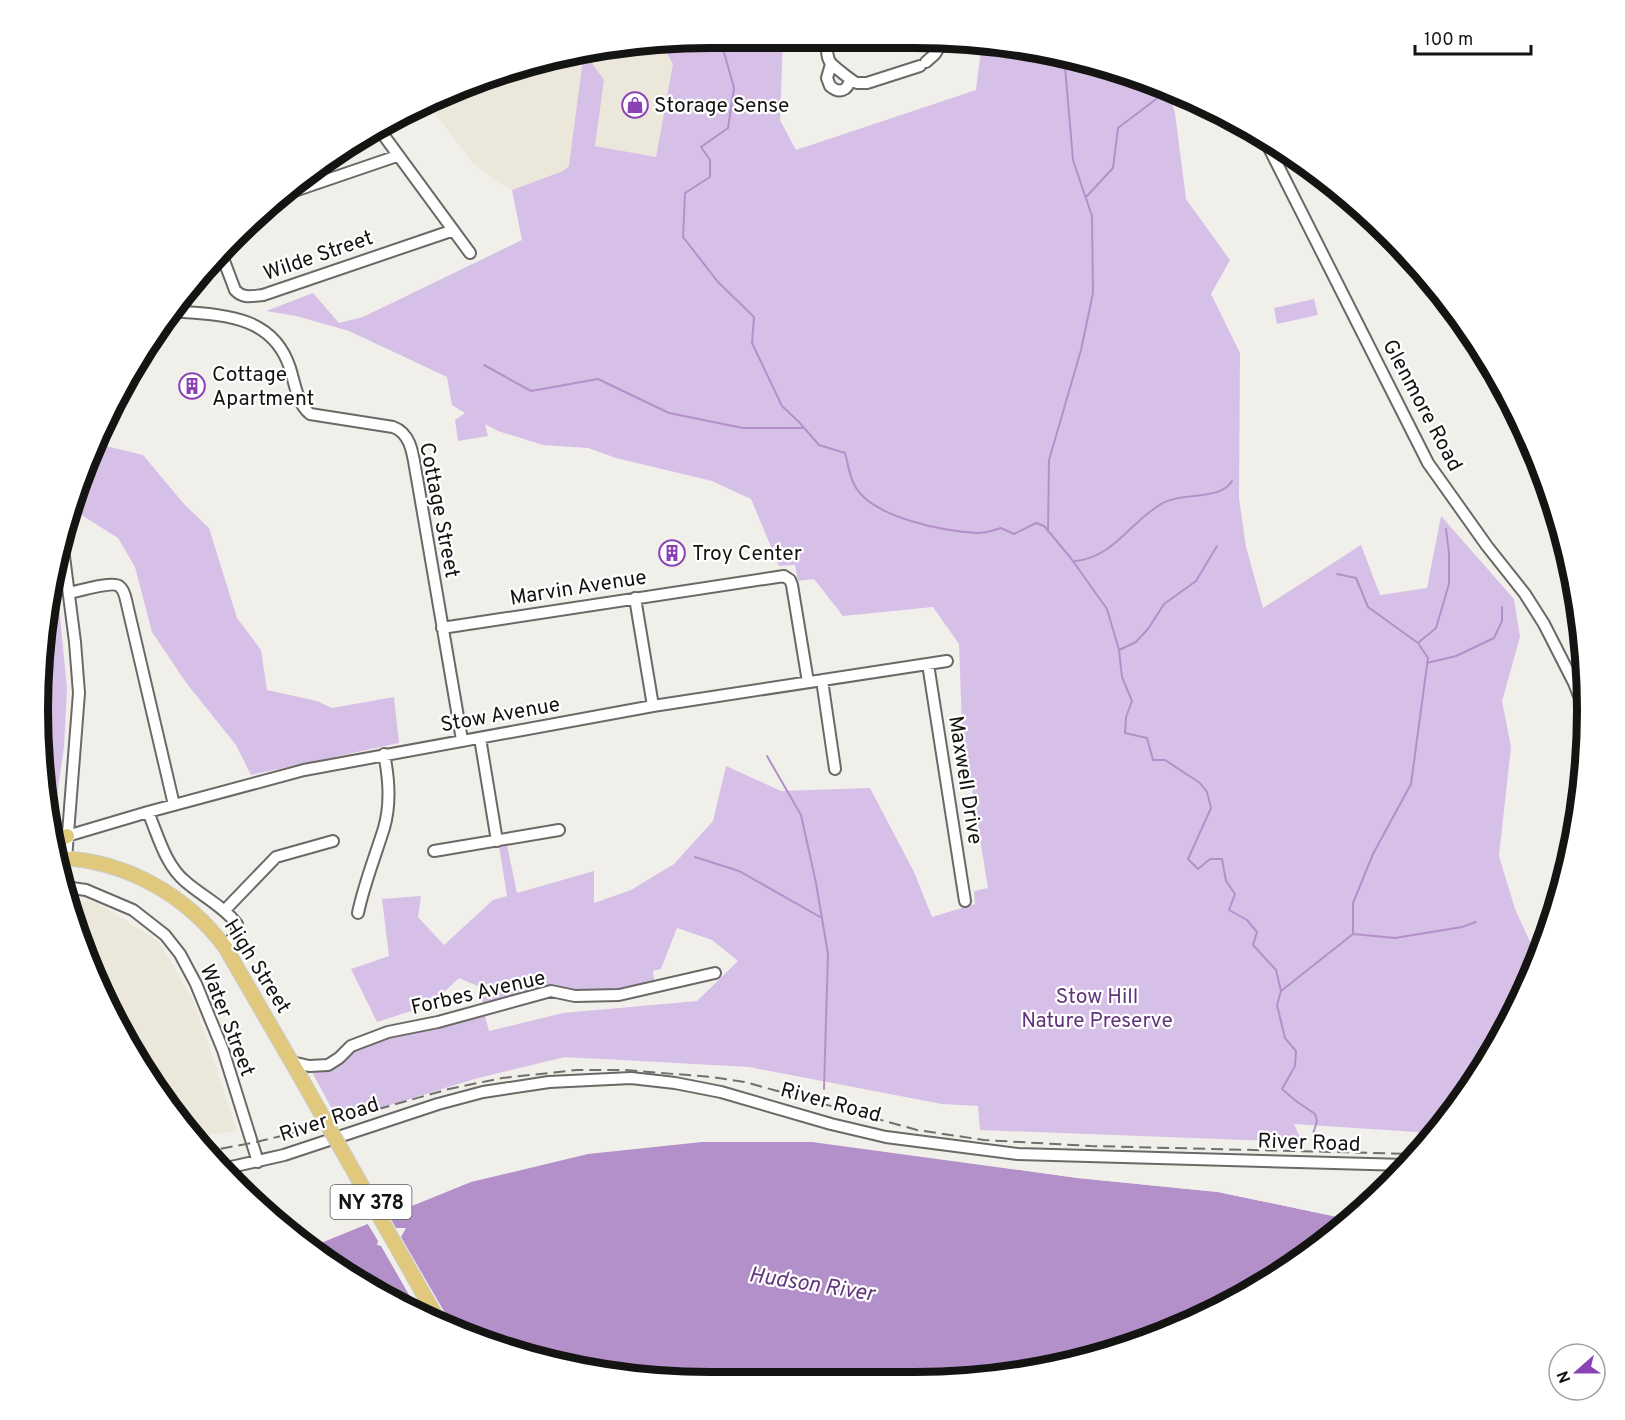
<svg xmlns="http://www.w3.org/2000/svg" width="1625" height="1420" viewBox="0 0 1625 1420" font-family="Overpass,sans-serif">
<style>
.built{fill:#ebe7da}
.green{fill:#d7c0e8}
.water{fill:#b390ca}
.pier{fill:#f1efea}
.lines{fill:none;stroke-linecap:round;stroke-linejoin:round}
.stream{stroke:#b390ca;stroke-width:2}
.minor-casing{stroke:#6a6965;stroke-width:14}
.major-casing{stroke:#cbcbcb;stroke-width:16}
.minor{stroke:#fff;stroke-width:10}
.major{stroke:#e0c97d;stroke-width:14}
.rail{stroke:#70706c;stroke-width:2;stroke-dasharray:12 6;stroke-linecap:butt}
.major-bridge-casing{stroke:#cbcbcb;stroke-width:16;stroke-linecap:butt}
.major-bridge{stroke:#e0c97d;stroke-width:14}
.labels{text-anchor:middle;stroke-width:4.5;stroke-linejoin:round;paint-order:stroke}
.shield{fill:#fff;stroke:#5a5a59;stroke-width:1.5}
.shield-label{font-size:20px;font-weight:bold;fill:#141412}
.poi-label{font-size:21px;fill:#141412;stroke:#fff;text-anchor:start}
.street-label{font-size:21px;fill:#141412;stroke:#fff}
.park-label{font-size:21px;fill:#61347b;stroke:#fff}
.water-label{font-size:22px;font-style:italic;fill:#62367d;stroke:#fff}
.rim{fill:none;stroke:#141412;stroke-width:8}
</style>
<rect width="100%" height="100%" fill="#f1efea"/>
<path class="built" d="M662,44L674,64L656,157L595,146L604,80L574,137L569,166L563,171L512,190L496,181L473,163L426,102L536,60Z
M68,899L98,903L158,941L193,1000L237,1131L192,1137L128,1047L73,926Z"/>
<path class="green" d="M710,38H783L780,120L796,150L976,90L982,42L1046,50L1131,73L1168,90L1175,113L1186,199L1230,260L1211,294L1240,353L1239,498L1246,547L1263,608L1361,545L1380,595L1427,588L1441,516L1514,599L1520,637L1502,701L1511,747L1499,856L1515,909L1537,957L1518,1008L1448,1120L1434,1135L1416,1132L1294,1124L1302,1142L980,1130L978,1106L942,1104L749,1067L565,1057L478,1078L348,1118L345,1113L336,1117L311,1070L371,1040L484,1012L489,1031L563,1013L697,1001L738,961L712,940L677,928L661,969L653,971L654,980L616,990L550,989L483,1004L480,987L459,978L430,1005L377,1022L351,969L389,956L382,899L421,896L418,917L444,945L493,900L507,896L499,846L507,845L517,893L594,871V903L631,890L674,864L713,821L726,766L781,791L870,788L914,872L932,917L975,904L974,891L988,888L962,727L959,644L933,607L843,616L814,579L798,581L795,565L779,566L751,499L712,481L616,458L588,448L543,445L498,431L485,424L488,436L458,441L455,420L465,413L452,405L447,377L349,331L296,316L266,311L313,293L339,323L363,317L522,240L512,190L563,171L569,166L583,59L587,56L604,80L595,146L656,157L673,64L662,44Z
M1314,299L1318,315L1277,324L1274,308Z
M94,443L143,455L184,504L209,528L237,618L261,650L267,690L317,701L332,708L394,697L399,743L251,775L236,745L187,684L152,632L135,567L118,538L72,509L89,452Z
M55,564L67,689L64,747L53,824L39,754L50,579Z"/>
<path class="water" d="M702,1142H812L1078,1178L1218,1192L1352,1220L1251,1293L1131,1347L959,1381L710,1382L578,1370L453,1331L336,1269L311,1247L471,1182L588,1154Z"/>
<path class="pier" d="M910,1151L1078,1175L1218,1189L1355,1218L1352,1220L1218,1192L1078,1178L910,1154Z
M387,1212L396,1228H406L401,1237L456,1332L420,1314L381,1246L377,1245L378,1241L366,1221Z"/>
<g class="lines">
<path class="stream" d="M723,38L722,45L734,88L728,128L701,147L710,160V177L685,193L683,237L718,282L754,317L752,343L782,406L799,422L819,445L845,453C848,463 849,475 854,484C869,517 945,532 978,533C986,533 994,530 1001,528L1014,534L1036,523L1044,526L1070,557L1107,609L1119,650L1122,677L1132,701L1126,717L1125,733L1147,738L1153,760H1165L1200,783L1207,792L1211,808L1188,859L1198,869L1210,859H1222L1226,881L1235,894L1229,910L1247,920L1257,932L1253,945L1276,970L1281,991L1277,1005L1285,1038L1296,1051L1295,1066L1282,1089L1296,1101L1315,1114L1317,1121L1313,1134
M1087,196L1113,168L1118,128L1168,90
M484,365L531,391L598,379L669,413L743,428H803
M1048,532L1049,460L1081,350L1093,293L1092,216L1073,160L1064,55
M1075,561C1115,557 1130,521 1163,503C1178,494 1208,498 1222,490C1226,488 1230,484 1232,481
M1419,642L1436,628L1449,584V553L1446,529
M1119,650L1136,642L1148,629L1164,604L1196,581L1217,546
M1427,663L1456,656L1494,638L1502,621V607
M767,756L801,815L816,883L828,954L824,1089
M695,857L739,871L822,918
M1353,934L1395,938L1462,927L1476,922
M1281,991L1353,934V903L1373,854L1411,784L1428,658L1418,643L1368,607L1356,578L1337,574"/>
<g class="minor-casing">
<path id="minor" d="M827,38C827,46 826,56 830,62C833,66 853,82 857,83C860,83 864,83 867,83L920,66
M938,39C943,50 952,46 960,39
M926,62L935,54L941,44
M831,64L827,78L830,86C839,94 848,91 850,79
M379,129L470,253
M1263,136L1428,463L1487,546L1525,594L1544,624L1574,683L1585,711
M277,197L397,156
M221,253L235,290C243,299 252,296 263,295L451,231
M170,311C219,315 272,313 290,368C295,384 297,403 310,414L393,427C413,434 413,459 417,478L462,740
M62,541L75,642L79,693L66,859
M69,593C79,591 112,581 119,586C123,589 125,595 126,600L174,805
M635,598L653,706
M442,628L784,576L790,580L792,585L808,682
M928,664L965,901
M822,680L835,769
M480,738L497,841
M148,812C158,835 165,865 186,882C202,896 223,906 237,924V933L225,947
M67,836L148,812L304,770L653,706L947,661
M434,851L559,830
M65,887L86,890L133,910L165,935L180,954L196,984L223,1050L258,1162
M224,911L276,857L333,841
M358,913C364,884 375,857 384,828C391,804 389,778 384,754
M292,1062L309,1066L328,1065L339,1058L351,1046L388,1032L438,1022L551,991L575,996L619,995L715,973
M222,1169L284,1155L438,1104L483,1092L549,1082L631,1078L675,1083L721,1092L831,1124L886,1137L1018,1154L1406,1165"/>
</g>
<g class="major-casing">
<path id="major" d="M56,841L67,836
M60,858C126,861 185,894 225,947L302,1080"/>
</g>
<use href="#minor" class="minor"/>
<use href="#major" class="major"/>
<path class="rail" d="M203,1152L252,1143L294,1133L449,1089L502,1078L577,1070H625L712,1077L745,1082L917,1130L984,1140L1091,1146L1416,1154"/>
<g class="major-bridge-casing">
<path id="major-bridge" d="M302,1080L441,1325"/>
</g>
<use href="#major-bridge" class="major-bridge"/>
</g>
<defs>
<g id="shop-ring" transform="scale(1.35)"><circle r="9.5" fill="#fff" stroke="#8a42b4" stroke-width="1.5"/><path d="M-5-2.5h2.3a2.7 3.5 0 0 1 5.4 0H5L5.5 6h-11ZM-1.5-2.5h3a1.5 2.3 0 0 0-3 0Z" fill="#8a42b4"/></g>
<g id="building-ring" transform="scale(1.35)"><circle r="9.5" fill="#fff" stroke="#8a42b4" stroke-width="1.5"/><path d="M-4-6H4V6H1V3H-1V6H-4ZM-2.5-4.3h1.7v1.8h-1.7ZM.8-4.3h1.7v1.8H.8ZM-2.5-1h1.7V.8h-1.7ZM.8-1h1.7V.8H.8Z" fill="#8a42b4"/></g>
</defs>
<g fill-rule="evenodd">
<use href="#shop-ring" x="635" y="105"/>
<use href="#building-ring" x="192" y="386"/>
<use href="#building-ring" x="672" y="553"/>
</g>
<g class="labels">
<rect class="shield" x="330.5" y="1185" width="81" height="34" rx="4.5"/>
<g class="shield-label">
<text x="371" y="1209">NY 378</text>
</g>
<g class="poi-label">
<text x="654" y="112">Storage Sense</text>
<text x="212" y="381">Cottage<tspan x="212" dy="24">Apartment</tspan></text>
<text x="692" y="560">Troy Center</text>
</g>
<g class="street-label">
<text transform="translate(318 255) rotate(-19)" y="7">Wilde Street</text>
<text transform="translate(1423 405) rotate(62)" y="7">Glenmore Road</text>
<text transform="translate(440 510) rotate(79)" y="7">Cottage Street</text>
<text transform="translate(578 587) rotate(-9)" y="7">Marvin Avenue</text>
<text transform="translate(500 714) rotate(-10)" y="7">Stow Avenue</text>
<text transform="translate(966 780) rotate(81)" y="7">Maxwell Drive</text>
<text transform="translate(258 966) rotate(58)" y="7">High Street</text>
<text transform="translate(478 992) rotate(-13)" y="7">Forbes Avenue</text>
<text transform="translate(228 1020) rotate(69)" y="7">Water Street</text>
<text transform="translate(831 1102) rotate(15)" y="7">River Road</text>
<text transform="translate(329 1119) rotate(-18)" y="7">River Road</text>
<text transform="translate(1309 1142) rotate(2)" y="7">River Road</text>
</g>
<g class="park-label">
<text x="1097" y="1003">Stow Hill<tspan x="1097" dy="24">Nature Preserve</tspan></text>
</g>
<g class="water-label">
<text transform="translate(812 1283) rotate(9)" y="8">Hudson River</text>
</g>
</g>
<path d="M0 0H1625V1420H0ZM710 48H915A662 662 0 0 1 1577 710V710A662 662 0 0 1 915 1372H710A662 662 0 0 1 48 710V710A662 662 0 0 1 710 48Z" fill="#fff" fill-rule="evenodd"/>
<path class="rim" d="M710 48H915A662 662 0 0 1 1577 710V710A662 662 0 0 1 915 1372H710A662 662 0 0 1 48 710V710A662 662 0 0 1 710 48Z"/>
<g transform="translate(1577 1372) rotate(249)"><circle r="28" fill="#ffffff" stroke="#a1a1a0" stroke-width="1.5"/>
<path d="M0-4.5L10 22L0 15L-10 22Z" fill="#8a42b4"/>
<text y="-9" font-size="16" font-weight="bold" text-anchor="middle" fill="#141412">N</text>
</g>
<path d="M1415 45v9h116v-9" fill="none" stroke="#141412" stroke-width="3"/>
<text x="1424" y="45" font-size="18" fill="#141412" stroke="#ffffff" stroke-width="4.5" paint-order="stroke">100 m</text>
</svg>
